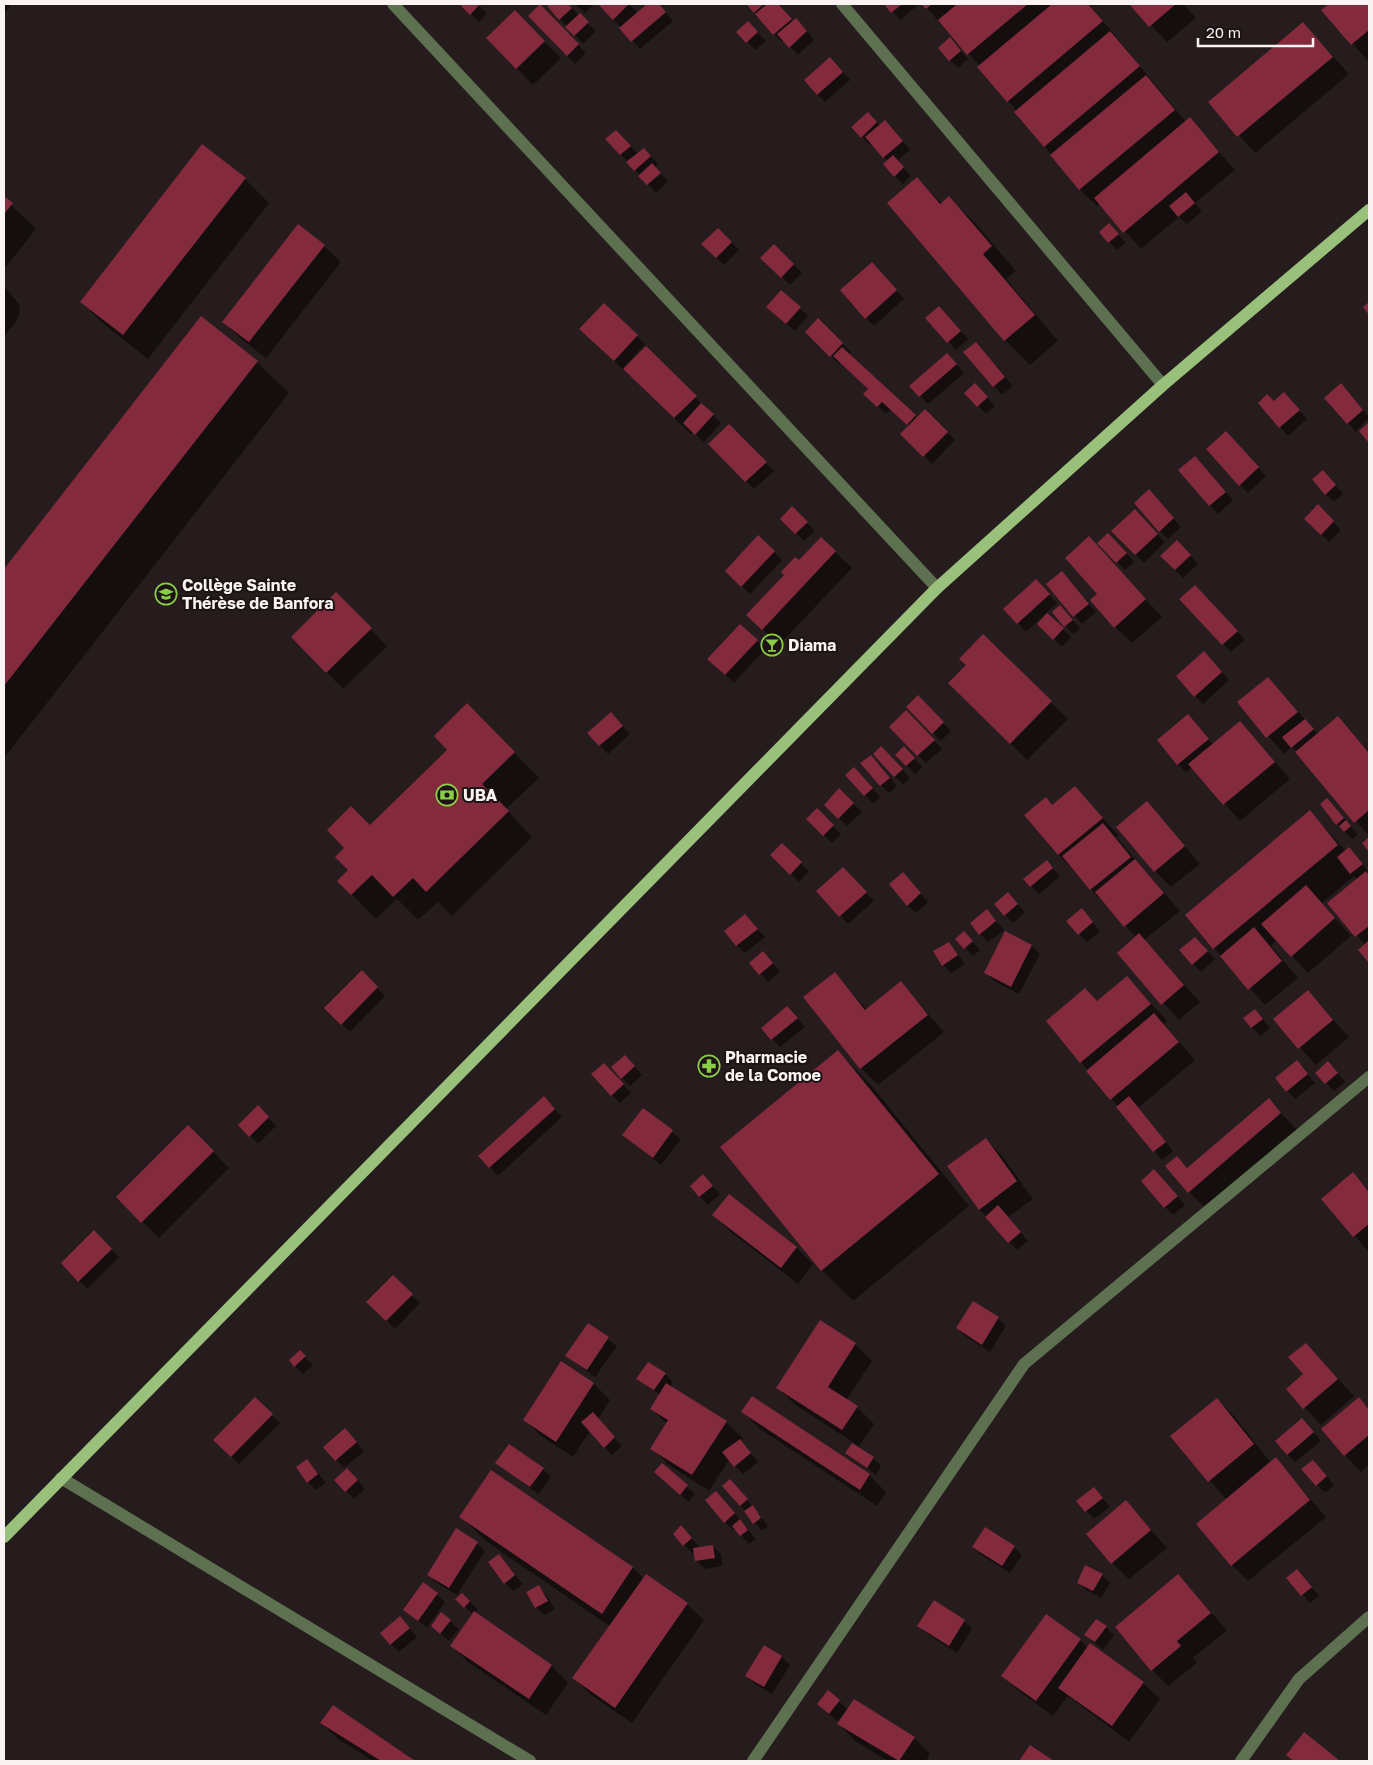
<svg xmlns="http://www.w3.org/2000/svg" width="1373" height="1765" viewBox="0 0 1373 1765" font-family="'Golos Text',sans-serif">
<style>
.shadow{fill:#0007}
.building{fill:#832a3d}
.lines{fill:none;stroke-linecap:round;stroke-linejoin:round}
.minor{stroke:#5d704f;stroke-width:12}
.major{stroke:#9ac17b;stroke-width:12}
.labels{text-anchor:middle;stroke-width:4;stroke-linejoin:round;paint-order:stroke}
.poi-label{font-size:16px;font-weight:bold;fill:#faf3f3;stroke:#1d1314;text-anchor:start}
</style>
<rect width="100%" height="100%" fill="#261c1d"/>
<path class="shadow" d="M4,4H12L4,14Z
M465,4H477L487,13L479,22L463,6Z
M551,4H567L596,31L583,44L548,6Z
M575,4H594L585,13Z
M599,4H629L638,13L649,4H659L673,21L640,49Z
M747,4H780L779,5L793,21L804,27L814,40L798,55L784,40L782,42L774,34Z
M886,4H919L900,20Z
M923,4H1089L1186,122L1190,119L1235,170L1195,203L1202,211L1187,224L1179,217L1141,249L1100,203L1097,206L1080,190L980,66Z
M1131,4H1188L1185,6L1196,18L1167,42Z
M1331,4H1369L1368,61L1323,10Z
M540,6L586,53L575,64L530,16Z
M515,12L561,58L533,85L488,38Z
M1303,23L1349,74L1255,153L1209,102Z
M756,31L766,41L755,50L738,32Z
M950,39L968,59L958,68L950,60Z
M838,66L850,80L825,102L817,94Z
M868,113L880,126L893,130L910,150L897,161L911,176L903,184L895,176L888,161L872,143L870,145L862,137Z
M607,139H624L638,154L644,149L658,164L655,168L668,181L656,193Z
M917,178L942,204L949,198L974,222L1016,271L1006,279L1058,341L1030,365L1005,340L888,203Z
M245,179L269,203L148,359L106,326L81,302Z
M4,198L36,229L4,269Z
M718,229L739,250L724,265L703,244Z
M1100,232L1117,233L1126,243L1117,250Z
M324,246L341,262L266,358L240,338L223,321Z
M774,246L802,273L790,285L762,258Z
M880,272L904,299L874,326L866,318Z
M4,286L19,304L20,312L17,320L4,337Z
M781,292L808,316L795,331L776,315Z
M604,305L645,344L624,367L625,369L646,348L721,423L704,442L693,432L691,434L589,337Z
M947,316L968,339L956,350L927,318Z
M201,318L257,362L289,393L4,758V571Z
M818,320L851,352L848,355L917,419L925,410L955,440L932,464L902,434L910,426L891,409L886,414L873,402L869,389L841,362L839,364L806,332Z
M976,343L1013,386L1002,395L965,352Z
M955,363L964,373L928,404L911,387Z
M966,393H983L995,406L986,414Z
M1349,393L1369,417L1356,432L1325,398Z
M1292,402L1307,419L1288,436L1259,403Z
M729,426L774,471L754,489L709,444Z
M1234,440L1266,476L1248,493L1240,485Z
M1203,466L1233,500L1218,514L1180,470Z
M1331,480L1343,494L1334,502L1326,494Z
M1157,499L1181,527L1168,539L1160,531Z
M1318,506L1341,530L1329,542L1306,519Z
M792,508L815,531L804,541L782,519Z
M1143,519L1165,542L1144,563L1113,531Z
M758,537L782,560L750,594L726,571Z
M1116,542L1134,562L1125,570L1117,562Z
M1177,542L1198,564L1183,578L1162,556Z
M835,552L852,568L779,645L748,615L799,562Z
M1105,555L1162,617L1132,643L1115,627Z
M1036,581L1057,603L1046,613L1071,637L1062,647L1038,624L1047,615L1045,614L1026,632L1004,609Z
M1070,581L1096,612L1082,624L1047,584Z
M336,594L387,646L343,689L292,637Z
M1203,594L1245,640L1231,652L1223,644Z
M1053,612L1068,615L1080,628L1073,634Z
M983,636L1068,719L1027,760L950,683L967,665Z
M757,641L765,649L734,683L717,667Z
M1212,661L1229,680L1203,704L1195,696Z
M1268,678L1318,734L1338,717L1369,752V836L1297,752L1292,747L1284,754L1239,702Z
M918,697L951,731L941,741L908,707Z
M467,705L539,778L506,809L532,837L452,916L438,902L418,920L397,899L376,919L339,881L349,870L370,827L449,750Z
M906,712L942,749L926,763L891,727Z
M619,722L630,734L608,754L589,733Z
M1240,722L1290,779L1240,821L1192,767L1186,773L1158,740L1196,724L1213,745Z
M874,754L889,755L910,778L903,785Z
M897,755L912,756L922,767L915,774Z
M879,764L897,786L889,793L881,785Z
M862,776L880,797L873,804L865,795Z
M1075,787L1118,835L1116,837L1180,911L1144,940L1200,1002L1179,1020L1118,953L1136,937L1059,855L1026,815L1046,799L1053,806Z
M840,790L862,812L847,826L825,805Z
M1327,800L1335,808L1358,835L1352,839L1337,824Z
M1147,802L1200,864L1171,887L1155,871Z
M817,810L841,834L832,843L808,819Z
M1310,812L1346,851L1357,857L1369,873L1367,875L1369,876V961L1360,950L1365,945L1329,903L1358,880L1354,876L1322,903L1351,936L1308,973L1277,940L1271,946L1298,978L1265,1005L1214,948Z
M782,845L809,871L799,882L772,855Z
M1046,862L1060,876L1039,894L1025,880Z
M851,876L874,901L848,924L818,891Z
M911,882L928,902L916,913L907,905Z
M1008,894L1025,912L1013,923L1005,915Z
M1082,910L1100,931L1087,942L1079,934Z
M987,911L1004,930L988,942L980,934Z
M753,924L765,937L745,953L737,945Z
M964,933L980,950L973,956L957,939Z
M1006,933L1032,946L1040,954L1019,994L994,981L986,973Z
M949,943L965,964L951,973L943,965Z
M1203,947L1215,959L1201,972L1193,964Z
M771,961L780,972L768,982L751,963Z
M362,972L385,996L350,1032L326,1008Z
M835,974L867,1010L901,983L944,1032L878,1085L861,1068Z
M1127,977L1167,1021L1164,1024L1195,1060L1138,1108L1173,1151L1162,1160L1081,1062L1098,1002Z
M1307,991L1349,1037L1316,1065L1274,1019Z
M1255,1010L1270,1028L1260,1036L1252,1027Z
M795,1015L805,1027L780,1047L763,1028Z
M838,1052L870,1084L969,1206L853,1301L822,1270Z
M1297,1062L1315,1083L1295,1099L1287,1091Z
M633,1064L642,1075L630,1086L622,1078Z
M1336,1071L1345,1082L1334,1091L1326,1083Z
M612,1072L631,1093L620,1103L612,1095Z
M1269,1100L1297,1130L1205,1208L1189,1192L1177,1158L1188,1169Z
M552,1106L562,1117L498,1176L479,1156Z
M258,1107L276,1126L258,1144L240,1125Z
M643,1109L681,1139L661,1165L624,1135Z
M188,1126L229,1168L159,1238L117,1197Z
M986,1139L1002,1156L1033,1199L1008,1217L1028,1241L1017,1250L980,1210L949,1167Z
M1353,1174L1369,1190V1252L1323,1199Z
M703,1176L720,1194L708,1205L691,1186Z
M1162,1178L1185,1205L1173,1215L1165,1207Z
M729,1196L797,1248L813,1264L798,1284L731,1232L714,1215Z
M94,1232L119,1257L87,1289L62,1263Z
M393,1277L420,1303L395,1329L368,1302Z
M998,1318L1006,1326L990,1352L965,1336L957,1328Z
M821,1322L855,1344L872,1361L846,1401L857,1407L874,1424L859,1446L794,1404L778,1388Z
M588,1324L617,1346L595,1377L567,1356Z
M1306,1344L1354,1396L1321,1425L1287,1389L1304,1374Z
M300,1352L313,1365L303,1374L295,1366Z
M561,1362L594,1384L610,1400L598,1419L622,1446L612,1455L590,1431L573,1457L541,1436L524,1419Z
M665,1374L673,1382L670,1387L726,1422L743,1438L741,1442L758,1462L743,1474L729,1460L709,1491L669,1465L652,1448L667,1424L652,1409L660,1395L638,1378Z
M752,1398L869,1475L886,1492L877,1506L760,1429L743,1412Z
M255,1399L280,1423L239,1464L215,1440Z
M1358,1399L1369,1409V1465L1361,1472L1345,1455Z
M1217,1400L1234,1416L1271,1463L1275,1459L1326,1517L1248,1581L1232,1565L1227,1500L1172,1437Z
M1310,1428L1321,1441L1295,1462L1287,1454Z
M353,1438L364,1451L344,1468L325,1448Z
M847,1453L873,1458L881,1466L876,1475Z
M307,1460L326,1483L316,1490L308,1482Z
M497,1462L543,1469L551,1477L538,1494Z
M662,1465L695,1494L689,1502L664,1480Z
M1321,1469L1334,1485L1325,1493L1317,1485Z
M491,1472L633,1568L644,1579L647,1575L687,1604L704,1620L632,1723L591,1695L574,1678L611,1627L486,1541L461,1517Z
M355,1477L365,1489L354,1499L346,1491Z
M738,1489L768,1526L762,1531L740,1505Z
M1101,1496L1110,1507L1094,1519L1086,1511Z
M723,1500L756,1539L749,1544L735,1528L733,1530L725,1522Z
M1126,1502L1167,1548L1129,1579L1112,1563Z
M674,1534L689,1535L700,1548L712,1546L721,1554L722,1566L705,1569L696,1560L695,1551L692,1553Z
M477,1543L485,1551L457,1595L437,1583L429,1575Z
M973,1547H1014L1022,1555L1010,1573L981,1555Z
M499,1555L523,1584L513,1591L505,1583Z
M1297,1570L1319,1596L1310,1603L1288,1578Z
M1102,1575L1110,1583L1101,1598L1086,1590L1078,1582Z
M1178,1576L1227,1630L1193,1658L1197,1663L1168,1686L1152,1670Z
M424,1584L445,1602L427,1628L405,1610Z
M538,1586L546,1595L555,1609L544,1615L536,1607Z
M462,1594L478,1610L474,1613L552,1666L568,1683L546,1715L468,1662L452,1646L473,1615L457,1599Z
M441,1614L459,1629L449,1641L432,1626Z
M964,1621L972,1629L957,1653L927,1634L919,1626Z
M408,1626L417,1637L399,1652L391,1644Z
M1106,1627L1114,1635L1103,1650L1086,1635Z
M1080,1640L1088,1648L1090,1645L1143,1683L1160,1699L1129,1742L1068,1696L1053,1716L1020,1692L1003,1676Z
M765,1647L782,1657L790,1665L772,1694L755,1684L747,1676Z
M839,1701L848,1710L914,1738L930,1754L926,1761H888L855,1741L839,1724L845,1714L844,1713L838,1721L826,1712Z
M334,1706L416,1761H373L338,1739L321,1723Z"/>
<path class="building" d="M464,4H480L470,15L461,6Z
M540,4L579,44L567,56L528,16Z
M550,4H568L572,8L559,20L547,6Z
M598,4H629L613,20Z
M647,4H659L666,12L631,42L619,28Z
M746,4H764L754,13Z
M767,4H778L792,19L773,35L755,14Z
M884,4H902L891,13Z
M921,4H932L926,9Z
M957,4H1028L967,55L938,20Z
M1052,4H1088L1103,21L1007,102L977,67Z
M1129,4H1176L1149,27Z
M1329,4H1369V30L1351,45L1321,10Z
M515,10L545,41L516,69L486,38Z
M580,13L589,22L574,36L565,27Z
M796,18L807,31L789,48L777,34Z
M748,21L758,32L746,43L736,32Z
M1303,22L1333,57L1237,137L1208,102Z
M1110,31L1140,66L1044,147L1014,112Z
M950,37L961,51L949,61L938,48Z
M830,57L843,72L817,95L804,80Z
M1146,75L1175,110L1079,190L1050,155Z
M868,112L877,122L861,138L851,127Z
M1190,117L1219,152L1123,233L1094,198Z
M885,120L903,141L883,158L865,137Z
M616,130L631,146L620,155L605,139Z
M202,144L246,178L123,335L80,302Z
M644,148L651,156L634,171L626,162Z
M893,155L904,167L894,177L883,164Z
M652,163L661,173L647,185L638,176Z
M917,177L940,204L949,196L992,246L983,254L1035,315L1004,341L887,203Z
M1186,192L1195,203L1178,217L1169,206Z
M4,196L13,203L4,214Z
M1109,223L1119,234L1108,243L1099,232Z
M298,224L325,245L249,342L222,322Z
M718,228L732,242L716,258L701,244Z
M774,244L794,264L781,278L760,258Z
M872,262L897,290L865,319L840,290Z
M781,290L801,307L786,324L766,307Z
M1369,302V315L1363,307Z
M604,303L638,335L614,361L579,329Z
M939,306L961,331L947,343L925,318Z
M201,316L258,361L4,686V569Z
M818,318L843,343L830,357L805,332Z
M976,342L1005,377L993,387L963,352Z
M646,346L697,396L674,418L623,369Z
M842,347L916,415L907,425L882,402L877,407L863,394L868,389L833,356Z
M947,353L957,364L919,397L909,386Z
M975,383L988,397L977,407L964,393Z
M1341,383L1363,410L1347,424L1324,398Z
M1284,392L1300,410L1279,428L1258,403L1267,394L1274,401Z
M701,403L714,414L695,435L683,423Z
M925,409L948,432L923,457L900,434Z
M1369,422V443L1359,431Z
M729,424L767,462L745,482L708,444Z
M1226,431L1259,467L1239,486L1206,449Z
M1195,456L1226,492L1209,506L1178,470Z
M1323,470L1336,485L1325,495L1312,479Z
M1149,489L1174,518L1159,532L1134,503Z
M1318,504L1334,521L1321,535L1304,519Z
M792,506L808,522L795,534L780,519Z
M1135,509L1158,534L1135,555L1111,531Z
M1108,533L1127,553L1116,563L1097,543Z
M758,535L775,551L741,587L725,571Z
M1089,536L1146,599L1114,628L1090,600L1097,594L1065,558Z
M821,537L836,551L762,630L746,615L784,575L781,572L795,557L799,560Z
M1177,540L1191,555L1175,570L1160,556Z
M1062,571L1089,604L1073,617L1046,584Z
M1036,579L1050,594L1017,624L1003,609Z
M1195,585L1238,631L1222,645L1179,599Z
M336,592L372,628L326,673L291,637Z
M1060,605L1073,620L1064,627L1052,612Z
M1047,613L1064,628L1053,640L1037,624Z
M740,624L758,640L725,675L707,659Z
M983,634L1052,701L1010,744L948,683L966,665L959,659Z
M1204,651L1222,672L1194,697L1176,676Z
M1268,677L1298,712L1266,738L1237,702Z
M918,695L944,722L932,734L906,707Z
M467,703L515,752L482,784L509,811L426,892L413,878L393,897L372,875L351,895L337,881L348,870L335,857L344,848L327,830L351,806L370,825L447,750L434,736Z
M906,710L935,740L917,756L889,727Z
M611,712L623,726L599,746L587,733Z
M1188,714L1209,739L1177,765L1157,740Z
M1338,716L1369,753V810L1354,823L1295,752Z
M1305,719L1314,729L1291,748L1282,737Z
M1240,721L1275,762L1223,805L1188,764Z
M881,746L903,769L894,777L873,754Z
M904,746L915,758L906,766L895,755Z
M871,755L890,778L880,786L860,763Z
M854,767L873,788L864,796L845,775Z
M1075,786L1103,818L1058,855L1024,815L1046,797L1052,805Z
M839,788L854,803L838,819L824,805Z
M1327,798L1344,818L1336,825L1320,804Z
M1147,801L1185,846L1154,872L1116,827Z
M817,808L834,825L823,836L806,819Z
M1310,810L1338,845L1213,949L1185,915Z
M1346,820L1351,826L1344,832L1339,826Z
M1103,823L1131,857L1090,890L1062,856Z
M1369,837V852L1362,843Z
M782,843L802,862L790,875L770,855Z
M1349,847L1363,864L1350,874L1337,857Z
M1135,859L1164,893L1124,927L1095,892Z
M1047,860L1053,868L1030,887L1023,879Z
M843,867L867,892L839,917L816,891Z
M1366,871L1369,875V926L1355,937L1327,903Z
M903,872L921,893L907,906L889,884Z
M1306,885L1335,918L1291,957L1261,924Z
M1008,892L1018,904L1004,916L994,904Z
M1082,908L1093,922L1078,935L1066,921Z
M987,909L996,921L979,935L970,923Z
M745,914L758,929L736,946L724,931Z
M1254,927L1282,961L1248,990L1220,956Z
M964,931L973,941L964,949L955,939Z
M1005,931L1032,945L1011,987L984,973Z
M1139,933L1184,985L1161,1005L1117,953Z
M1195,937L1208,951L1192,965L1179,950Z
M1369,940V963L1358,950Z
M949,942L958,955L942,966L933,951Z
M763,951L773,963L759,975L749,963Z
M362,970L378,987L341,1025L324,1008Z
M835,972L865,1010L901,981L928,1015L860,1069L803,997Z
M1127,976L1151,1004L1080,1063L1046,1021L1085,988L1097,1001Z
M1308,990L1333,1020L1298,1049L1273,1019Z
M787,1006L798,1018L771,1040L761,1028Z
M1255,1009L1263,1019L1251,1028L1243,1018Z
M1154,1013L1179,1042L1110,1100L1086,1071Z
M838,1050L939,1174L821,1271L720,1147Z
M625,1055L635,1066L621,1079L611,1067Z
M1297,1060L1308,1074L1286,1092L1275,1078Z
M1328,1061L1338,1073L1325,1084L1315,1073Z
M604,1063L624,1084L611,1096L591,1074Z
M544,1096L555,1109L489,1168L478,1156Z
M1129,1096L1166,1142L1153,1152L1116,1107Z
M1269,1098L1281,1113L1188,1193L1165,1166L1177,1156L1187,1168Z
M258,1105L269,1117L249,1137L238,1125Z
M643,1108L673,1130L653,1158L622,1135Z
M188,1125L214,1151L141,1223L116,1197Z
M986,1138L1017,1181L979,1210L947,1166Z
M1154,1169L1178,1196L1164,1208L1141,1181Z
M1353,1172L1369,1192V1224L1353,1237L1321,1199Z
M703,1174L713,1186L699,1197L690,1186Z
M729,1194L797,1247L781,1268L712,1215Z
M998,1205L1021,1232L1008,1243L985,1217Z
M94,1230L112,1249L78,1282L61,1263Z
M393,1275L413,1294L386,1321L366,1302Z
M973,1301L999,1317L982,1345L956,1328Z
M820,1320L856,1343L828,1387L858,1406L842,1430L776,1388Z
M588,1323L609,1337L587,1370L565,1356Z
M1306,1343L1338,1379L1303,1409L1286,1389L1303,1374L1288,1357Z
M300,1350L306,1356L294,1367L289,1360Z
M561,1361L594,1383L556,1442L523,1420Z
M648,1362L666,1373L654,1390L636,1379Z
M666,1383L727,1421L692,1475L650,1449L668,1420L650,1409Z
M752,1396L870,1474L860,1490L741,1412Z
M255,1397L273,1414L231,1457L213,1440Z
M1359,1397L1369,1410V1435L1344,1456L1321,1429Z
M1217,1398L1254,1444L1208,1482L1170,1436Z
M593,1412L615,1437L604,1448L581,1422Z
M1302,1418L1314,1432L1287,1455L1275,1441Z
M345,1428L357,1442L335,1461L323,1447Z
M740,1439L751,1453L734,1467L722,1452Z
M852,1443L874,1457L867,1468L845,1453Z
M509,1444L544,1468L530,1487L495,1463Z
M1276,1457L1310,1500L1231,1566L1196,1524Z
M307,1459L318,1474L307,1483L296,1467Z
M1313,1460L1327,1476L1316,1486L1301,1469Z
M662,1463L688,1485L680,1495L654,1472Z
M347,1468L358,1480L345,1492L334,1480Z
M491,1470L633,1567L602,1614L459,1517Z
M730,1479L748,1499L740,1506L722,1486Z
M1094,1487L1103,1498L1085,1512L1076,1501Z
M716,1491L735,1513L724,1523L705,1500Z
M1126,1500L1151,1530L1111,1564L1086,1534Z
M753,1505L761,1518L753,1524L744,1511Z
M740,1519L748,1530L740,1536L732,1526Z
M681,1525L692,1538L683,1546L673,1534Z
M985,1527L1015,1546L1002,1566L972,1547Z
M456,1528L478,1542L449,1588L427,1575Z
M713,1545L715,1558L695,1561L693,1548Z
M499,1554L515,1575L504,1584L488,1562Z
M1085,1565L1103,1574L1093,1591L1077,1583Z
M1297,1569L1312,1587L1301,1596L1286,1578Z
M646,1574L688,1603L615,1708L572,1678Z
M1178,1574L1211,1613L1177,1641L1181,1646L1151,1671L1115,1627Z
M423,1582L438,1593L418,1621L403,1610Z
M539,1585L548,1601L535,1608L526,1592Z
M462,1593L470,1601L464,1608L455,1599Z
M934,1600L965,1620L949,1646L917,1626Z
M474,1611L552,1665L529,1699L450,1646Z
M441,1612L451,1620L440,1634L431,1626Z
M1046,1614L1081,1639L1036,1701L1001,1676Z
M400,1616L410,1628L390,1645L380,1633Z
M1096,1619L1107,1626L1095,1642L1084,1635Z
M1090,1643L1144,1682L1112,1726L1058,1688Z
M764,1645L782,1656L764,1687L745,1676Z
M828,1690L840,1700L829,1714L817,1704Z
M854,1699L915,1737L899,1761L837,1724Z
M333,1705L408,1756L416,1761H381L320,1723Z
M1304,1732L1340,1761H1294L1286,1755Z
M1030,1745L1054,1761H1019Z"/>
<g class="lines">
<path class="minor" d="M393,4L937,588
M842,4L1163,385
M61,1478L530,1761
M753,1761L1024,1364L1369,1077
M1241,1761L1299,1679L1369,1617"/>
<path class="major" d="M4,1537L937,588L1163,385L1369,210"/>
</g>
<defs>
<g id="school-ring" transform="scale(1.125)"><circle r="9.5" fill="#1d1314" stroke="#8ace47" stroke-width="1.5"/><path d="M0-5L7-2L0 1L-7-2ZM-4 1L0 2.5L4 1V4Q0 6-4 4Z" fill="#8ace47"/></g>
<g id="bar-ring" transform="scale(1.125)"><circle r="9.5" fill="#1d1314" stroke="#8ace47" stroke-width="1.5"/><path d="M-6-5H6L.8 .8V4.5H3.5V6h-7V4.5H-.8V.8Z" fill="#8ace47"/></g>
<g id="bank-ring" transform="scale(1.125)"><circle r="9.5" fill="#1d1314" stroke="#8ace47" stroke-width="1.5"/><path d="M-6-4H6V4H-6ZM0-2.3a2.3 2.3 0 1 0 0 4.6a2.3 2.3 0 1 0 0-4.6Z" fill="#8ace47"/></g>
<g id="pharmacy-ring" transform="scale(1.125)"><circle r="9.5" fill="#1d1314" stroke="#8ace47" stroke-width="1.5"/><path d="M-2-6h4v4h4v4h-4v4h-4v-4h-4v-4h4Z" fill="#8ace47"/></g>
</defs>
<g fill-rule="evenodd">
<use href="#school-ring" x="166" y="594"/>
<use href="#bar-ring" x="772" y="645"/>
<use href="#bank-ring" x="447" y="795"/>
<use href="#pharmacy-ring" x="709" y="1066"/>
</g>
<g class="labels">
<g class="poi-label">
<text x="182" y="591">Collège Sainte<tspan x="182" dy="18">Thérèse de Banfora</tspan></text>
<text x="788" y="651">Diama</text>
<text x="463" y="801">UBA</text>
<text x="725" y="1063">Pharmacie<tspan x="725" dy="18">de la Comoe</tspan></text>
</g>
</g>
<rect width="1373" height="1765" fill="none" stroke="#faf3f3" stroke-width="10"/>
<path d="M1198 38v8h115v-8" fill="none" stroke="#faf3f3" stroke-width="2.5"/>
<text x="1206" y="38" font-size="15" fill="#faf3f3" stroke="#1d1314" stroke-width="4" paint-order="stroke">20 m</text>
</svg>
